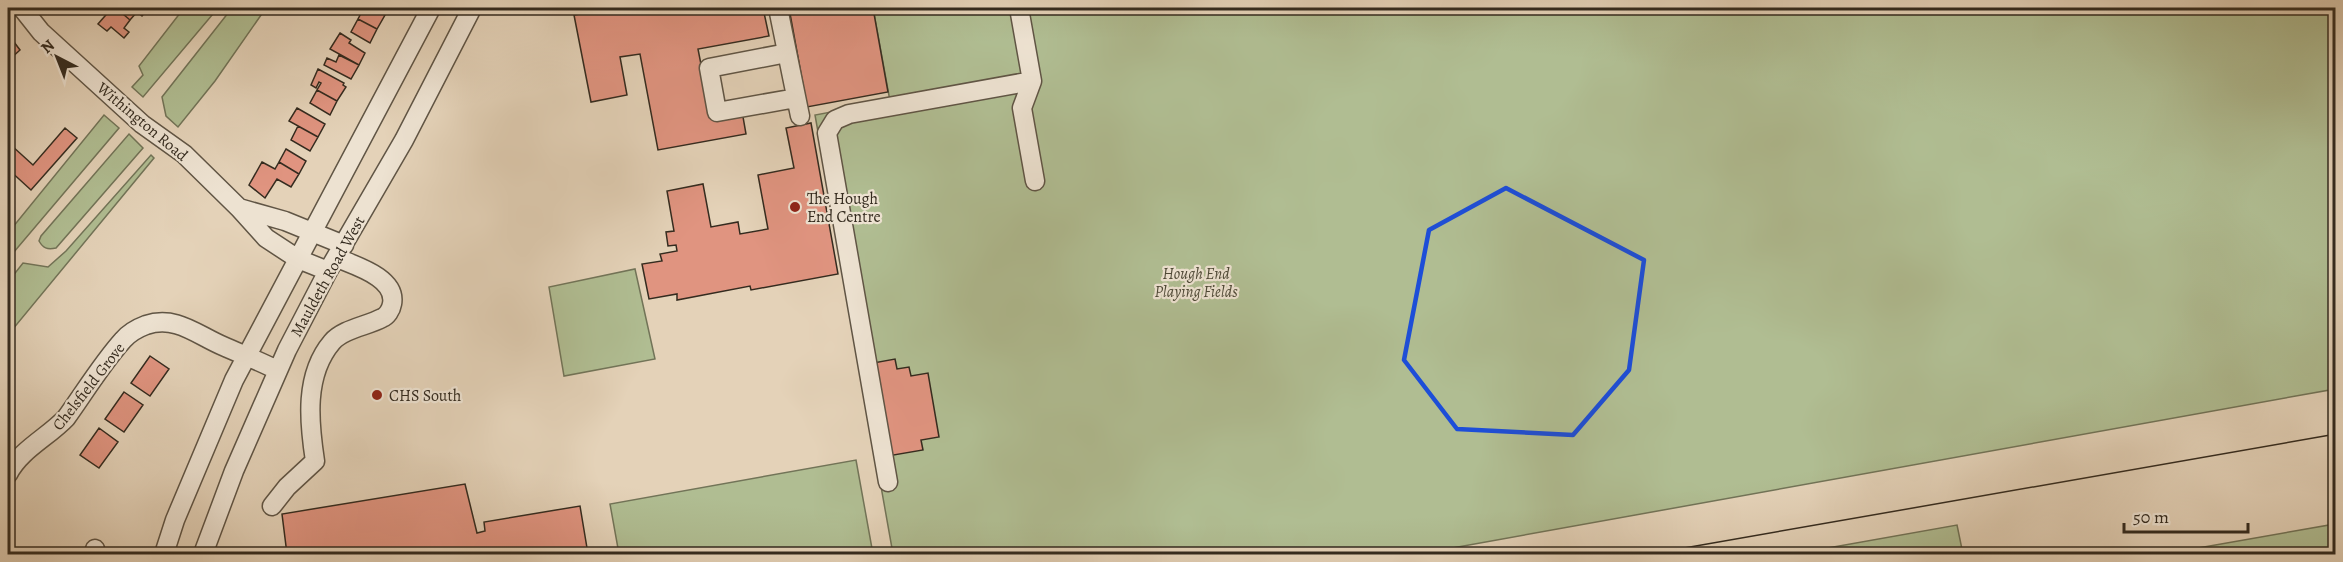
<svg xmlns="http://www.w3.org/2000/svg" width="2343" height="562" viewBox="0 0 2343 562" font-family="Alegreya,serif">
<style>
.green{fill:#b0bd92;stroke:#727458;stroke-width:1.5}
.building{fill:#e09480;stroke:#342b1f;stroke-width:1.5}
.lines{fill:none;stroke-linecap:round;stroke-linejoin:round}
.minor-casing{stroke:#605545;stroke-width:21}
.minor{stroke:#ede2d1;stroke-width:18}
.tram{stroke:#342b1f;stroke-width:1.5}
.marked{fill:none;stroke:#1d4ed8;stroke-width:4.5;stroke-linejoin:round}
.poi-dot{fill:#8f2418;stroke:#ede2d1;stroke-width:2}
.labels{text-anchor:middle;stroke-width:4.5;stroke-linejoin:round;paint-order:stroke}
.street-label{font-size:16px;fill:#342b1f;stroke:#ede2d1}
.poi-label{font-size:16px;fill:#342b1f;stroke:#ede2d1;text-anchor:start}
.park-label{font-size:16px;font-style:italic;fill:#4d4836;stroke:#ede2d1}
</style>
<rect width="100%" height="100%" fill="#e4d2b8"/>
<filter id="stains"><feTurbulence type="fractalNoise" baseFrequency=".00333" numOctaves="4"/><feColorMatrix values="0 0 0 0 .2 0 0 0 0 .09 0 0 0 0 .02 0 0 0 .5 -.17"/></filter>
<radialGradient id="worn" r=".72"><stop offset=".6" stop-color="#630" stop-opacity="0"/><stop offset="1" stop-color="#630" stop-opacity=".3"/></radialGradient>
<path class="green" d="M184,8H218L143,97L132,87L143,75L139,66Z
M232,8H266L215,81L178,127L166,116L162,97Z
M873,8H2335V389L1419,554H893L815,115L890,101Z
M104,115L119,128L8,259V233Z
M129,134L143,148L56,248C47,250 43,248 39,241L41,236Z
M151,155L154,158L8,335V282L23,263L48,267L66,251Z
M635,269L655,359L564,376L549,287Z
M856,460L873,554H619L610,504Z
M2335,524V554H2164Z
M1957,525L1963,554H1794Z"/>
<path class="building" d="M112,8H116L130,20L124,28L129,32L124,38L111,27L107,31L98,24Z
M116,8H142L146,11L142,16L137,12L130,20Z
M364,8H371L385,15L377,29L358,19Z
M615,8H763L769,36L698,49L711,116L742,111L746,134L658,150L640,54L620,57L627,95L591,102L574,15Z
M789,8H873L888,92L807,107Z
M358,19L377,29L370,43L351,32Z
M340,33L351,40L349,43L365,53L359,65L330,49Z
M8,34L20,50L9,60L8,58Z
M339,55L359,65L351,79L324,65L327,58L336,62Z
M318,69L344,83L343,85L346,87L337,101L317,90L321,83L319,82L316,88L311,85Z
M317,90L337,101L330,115L310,103Z
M297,108L325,124L318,137L289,121Z
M811,123L838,274L751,290L750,286L677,300V294L649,299L642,264L662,261L660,254L677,251L676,245L668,246L666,232L674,231L667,191L703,184L711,227L738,222L740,234L768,229L758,175L794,168L786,128Z
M298,126L318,137L310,151L291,140Z
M65,128L77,138L31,190L8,169V149L11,145L33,165Z
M286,149L306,161L299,174L279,162Z
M262,162L275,169L279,162L299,174L291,187L277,179L265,198L249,185Z
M150,356L169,369L150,396L131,383Z
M895,359L897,369L909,367L911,376L928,373L939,437L921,440L923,450L888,456L873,363Z
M124,392L143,405L124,432L105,419Z
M99,428L118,442L99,468L80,455Z
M465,484L477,533L485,531L484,522L580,506L588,554H287L282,514Z"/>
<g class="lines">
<g class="minor-casing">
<path id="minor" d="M22,8L41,32L142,124L184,154L239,208L266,238L298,259L328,271
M778,8L800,116
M1019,8L1032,81L1022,108L1035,181
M787,53L709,68L717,112L796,98
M239,208L285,221L344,245
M8,474C20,450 48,437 66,418C84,393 103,362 123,340C129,333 138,328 146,325C176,315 197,335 223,346C241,354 259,361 277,370
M888,482L827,133L835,120L849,114L1032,81
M272,506L287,487L315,461C309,422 304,375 332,342C343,329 367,326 382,318C387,316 391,310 392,304C397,278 356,266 337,258
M94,554L95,549
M164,554L175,520L234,380L431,8
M203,554L234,471L287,350L328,271L404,140L472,8"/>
</g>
<use href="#minor" class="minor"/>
<path class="tram" d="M1650,554L2336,434"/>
</g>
<path class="marked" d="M1506,188L1644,260L1629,370L1573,435L1457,429L1404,360L1429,230Z"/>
<g class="poi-dot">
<circle cx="795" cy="207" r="6"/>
<circle cx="377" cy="395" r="6"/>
</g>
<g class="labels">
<g class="street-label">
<text transform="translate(143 121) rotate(40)" y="6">Withington Road</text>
<text transform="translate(327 276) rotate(-61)" y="6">Mauldeth Road West</text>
<text transform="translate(88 386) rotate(-52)" y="6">Chelsfield Grove</text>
</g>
<g class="poi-label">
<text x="807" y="204">The Hough<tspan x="807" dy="18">End Centre</tspan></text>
<text x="389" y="401">CHS South</text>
</g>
<g class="park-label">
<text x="1196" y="279">Hough End<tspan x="1196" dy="18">Playing Fields</tspan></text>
</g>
</g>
<rect width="2343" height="562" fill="none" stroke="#e4d2b8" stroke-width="30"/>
<rect x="9" y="9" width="2325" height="544" fill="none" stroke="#342b1f" stroke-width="3"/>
<rect x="15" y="15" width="2313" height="532" fill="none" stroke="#342b1f" stroke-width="1.5"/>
<g transform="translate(57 57) rotate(318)" stroke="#ede2d1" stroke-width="4.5" paint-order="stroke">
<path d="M0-4.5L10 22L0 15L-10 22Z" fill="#342b1f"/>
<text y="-9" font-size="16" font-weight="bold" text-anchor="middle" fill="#342b1f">N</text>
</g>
<path d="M2124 523v9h124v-9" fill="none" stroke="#342b1f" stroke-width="3"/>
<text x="2133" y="523" font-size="18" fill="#342b1f" stroke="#ede2d1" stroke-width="4.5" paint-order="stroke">50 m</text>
<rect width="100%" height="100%" filter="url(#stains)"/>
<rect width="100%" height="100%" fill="url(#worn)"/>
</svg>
